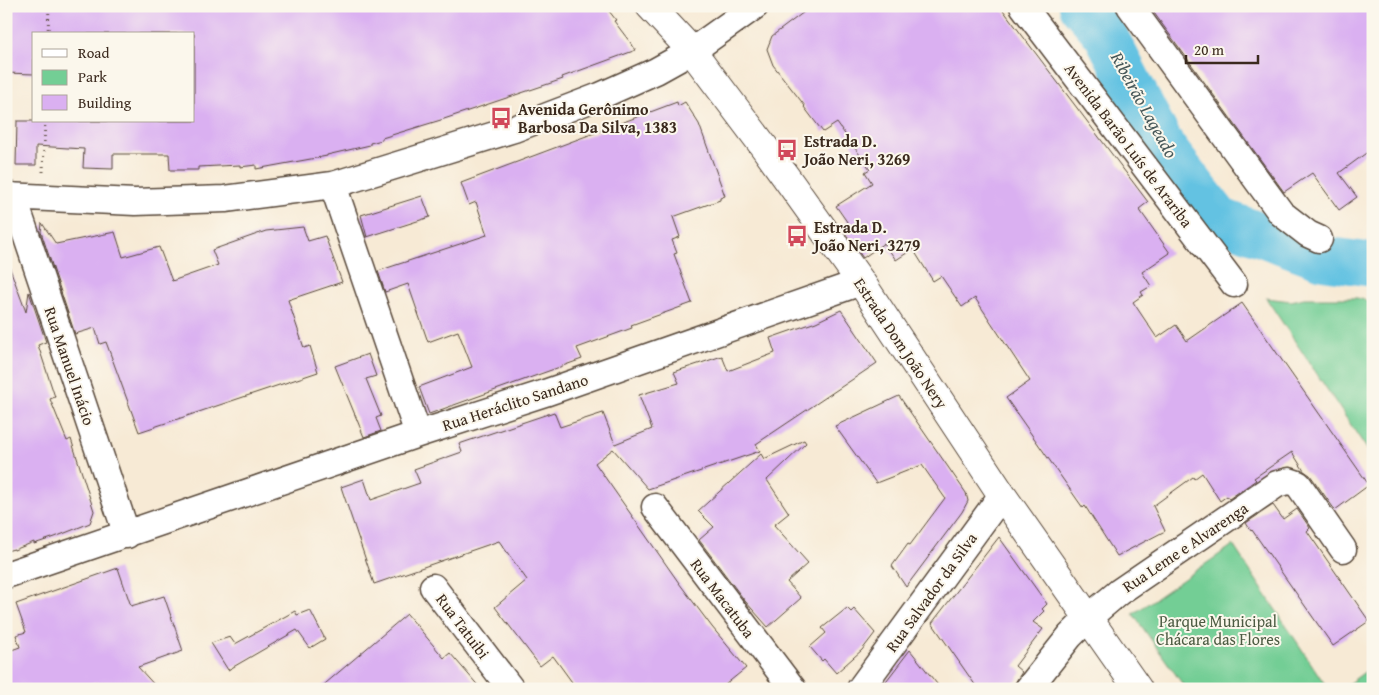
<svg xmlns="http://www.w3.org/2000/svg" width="1379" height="695" viewBox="0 0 1379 695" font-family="'Gentium Book Plus',serif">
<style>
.green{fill:#73ce95;stroke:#577c5a}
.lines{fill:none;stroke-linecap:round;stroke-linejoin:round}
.river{stroke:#63c2e2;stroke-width:44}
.building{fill:#dab0f1}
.minor-casing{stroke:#574739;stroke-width:29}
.major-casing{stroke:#574739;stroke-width:30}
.path{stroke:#574739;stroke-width:3;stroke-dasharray:1 4;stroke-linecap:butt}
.minor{stroke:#fff;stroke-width:26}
.major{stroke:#fff;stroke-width:28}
.labels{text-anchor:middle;stroke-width:4;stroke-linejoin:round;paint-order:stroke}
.poi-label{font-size:16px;font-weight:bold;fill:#3b2a1e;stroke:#fbf7ec;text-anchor:start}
.street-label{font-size:16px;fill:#3b2a1e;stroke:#fbf7ec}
.park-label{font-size:16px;fill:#4c5b42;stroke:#fbf7ec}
.water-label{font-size:18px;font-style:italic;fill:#475859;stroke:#fbf7ec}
</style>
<rect width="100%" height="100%" fill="#fbf7ec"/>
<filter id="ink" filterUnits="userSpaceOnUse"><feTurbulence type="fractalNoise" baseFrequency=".02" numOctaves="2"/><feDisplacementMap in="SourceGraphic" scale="10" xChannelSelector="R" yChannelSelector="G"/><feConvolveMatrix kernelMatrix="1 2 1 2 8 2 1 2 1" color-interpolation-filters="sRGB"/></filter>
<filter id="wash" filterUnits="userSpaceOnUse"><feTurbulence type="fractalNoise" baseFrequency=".0096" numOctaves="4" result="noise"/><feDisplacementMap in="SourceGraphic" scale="20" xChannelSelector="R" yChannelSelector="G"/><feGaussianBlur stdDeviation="1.12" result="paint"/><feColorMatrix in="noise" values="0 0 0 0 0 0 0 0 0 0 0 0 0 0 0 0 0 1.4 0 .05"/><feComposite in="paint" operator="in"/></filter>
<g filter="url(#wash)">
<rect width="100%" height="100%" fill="#f7ead5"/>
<path class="green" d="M1266,298L1291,301L1304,298H1357L1373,302V458Z
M1233,545L1328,689H1186L1133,614Z
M1373,666V689H1341Z"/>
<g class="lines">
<path class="river" d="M1081,6L1105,34L1164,148L1219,219L1323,258L1373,265"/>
</g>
<g id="blocks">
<path class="building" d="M6,6H605L616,20L614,21L636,50L562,77L563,79L444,119L382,138V140L370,143V145L327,155V156L256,169V165L240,167V165L198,167V170H170L169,154H113V169L83,168L84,149L36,146V165H16L17,121H194V34H34V74L6,73Z
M812,6H1000L1148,202L1139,209L1170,253L1142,272L1151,286L1141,292L1143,295L1133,302L1157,338L1176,325L1187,341L1242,303L1369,485L1335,510L1310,475L1304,471L1292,452L1254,478L1256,480L1229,499L1227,496L1220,501L1202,473L1194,479L1193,477L1153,506L1165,531L1117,556L1085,506L1083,508L1006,398L1030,381L975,298L962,307L941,276L933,281L913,249L896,260L884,243L863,258L845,233L852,229L836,206L872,183L865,172L870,169L837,123L823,132L804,107L805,106L773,65L767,49L772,36Z
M1149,6H1373V148L1339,173L1357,197L1339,210L1312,173L1284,192Z
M677,102L678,106L685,102L699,124L725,196L720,198V200L673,217L680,237L672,240L677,253L674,254L692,303L631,325L632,328L577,348L582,359L429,414L419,387L472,367L458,331L428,342L408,284L385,292L378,271L487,235L476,202L469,205L461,183Z
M422,196L430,217L367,237L361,215Z
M42,223L56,244L115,232L123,257L159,247L172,281L218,265L212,250L266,231L303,227L308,241L325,236L342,282L288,300L304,348L310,346L318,372L139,432L106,342L100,344L95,328L75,334L41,232Z
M6,266H9L26,312L29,292L46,342L38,345L55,397L50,399L67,441L71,439L94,511L90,523L55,537L34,544V542L14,550V549L6,551Z
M841,310L877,363L756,444L760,451L648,489L613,449L595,463L679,583L712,627L746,668L720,689H577L553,656L540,666L495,607L527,580L499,541L374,584L341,487L364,479L371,500L420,483L414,469L462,452L459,444L554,412L560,427L603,413L615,444L652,429L639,395L679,383L674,372L722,356L728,371L775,353L770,338L816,322Z
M368,354L376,376L366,379L381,416L376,418L381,431L364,437L335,366Z
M899,396L966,493L968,501L962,512L906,587L892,566L908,544L910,545L945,498L922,465L876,483L835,426Z
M804,440L806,443L767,480L789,513L774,525L808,563L787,582L801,598L768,627L745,601L699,540L714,527L698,511L761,454L764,459Z
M1273,505L1283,519L1297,509L1310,528L1307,531L1369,621L1333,646L1252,530L1251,531L1246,523Z
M999,537L1047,604L1042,609L1044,611L1033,622L1043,629L1015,666L1022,672L1011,689H978L932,623Z
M118,568L131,606L164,596L183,651L138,667L158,689H102L96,682L78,689H6V652L20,647L16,635L26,632L16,604Z
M847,608L851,612L854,609L875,633L862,650L836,673L824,659L822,661L810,647L826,633L822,628Z
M310,610L325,639L310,648L297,630L228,670L211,643L230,637L235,644L295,611L297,615Z
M407,614L444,658L450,653L481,689H319Z
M910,650L941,689H880Z"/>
</g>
</g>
<g filter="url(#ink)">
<use href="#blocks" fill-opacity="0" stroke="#574739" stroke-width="1"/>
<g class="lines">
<g class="minor-casing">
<path id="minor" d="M1023,6L1234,284
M1130,6L1281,213L1308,234L1319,239
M333,185L418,434
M6,196L135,202L225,199L333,185L514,129L600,96L656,71L692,51L755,6
M13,196L127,535
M655,507L793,689
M6,575L418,434L545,393L861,282
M433,587L511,689
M860,689L1002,495
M1028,689L1070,636L1088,618L1119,592L1277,484L1289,481L1298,484L1343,549"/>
</g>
<g class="major-casing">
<path id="major" d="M650,6L692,51L765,148L861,282L1002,495L1138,689"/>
</g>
<path class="path" d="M48,34L49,6
M43,172L45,121"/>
<use href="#minor" class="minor"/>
<use href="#major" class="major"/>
</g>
</g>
<defs>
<g id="bus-bare" transform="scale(1.725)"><path d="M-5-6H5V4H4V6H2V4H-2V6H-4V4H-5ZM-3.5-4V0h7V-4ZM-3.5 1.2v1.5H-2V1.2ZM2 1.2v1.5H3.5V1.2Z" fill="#d1495b" stroke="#fbf7ec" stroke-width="2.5" paint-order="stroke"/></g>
</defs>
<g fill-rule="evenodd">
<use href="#bus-bare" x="501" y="118"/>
<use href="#bus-bare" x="787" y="150"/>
<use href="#bus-bare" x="797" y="236"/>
</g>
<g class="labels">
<g class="poi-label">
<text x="518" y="115">Avenida Gerônimo<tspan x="518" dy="18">Barbosa Da Silva, 1383</tspan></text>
<text x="804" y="147">Estrada D.<tspan x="804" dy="18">João Neri, 3269</tspan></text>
<text x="814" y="233">Estrada D.<tspan x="814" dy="18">João Neri, 3279</tspan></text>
</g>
<g class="street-label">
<text transform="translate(1129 145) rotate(53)" y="6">Avenida Barão Luís de Arariba</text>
<text transform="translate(901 343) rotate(56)" y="6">Estrada Dom João Nery</text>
<text transform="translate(70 366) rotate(71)" y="6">Rua Manuel Inácio</text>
<text transform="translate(515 402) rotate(-18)" y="6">Rua Heráclito Sandano</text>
<text transform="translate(1185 547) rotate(-34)" y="6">Rua Leme e Alvarenga</text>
<text transform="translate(931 592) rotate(-54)" y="6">Rua Salvador da Silva</text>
<text transform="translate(723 598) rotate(53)" y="6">Rua Macatuba</text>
<text transform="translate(463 626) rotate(53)" y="6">Rua Tatuibi</text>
</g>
<g class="park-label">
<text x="1218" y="627">Parque Municipal<tspan x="1218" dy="18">Chácara das Flores</tspan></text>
</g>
<g class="water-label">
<text transform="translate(1144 105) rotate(61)" y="6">Ribeirão Lageado</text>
</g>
</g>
<rect width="1379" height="695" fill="none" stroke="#fbf7ec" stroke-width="25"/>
<rect x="32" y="32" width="162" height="90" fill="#fbf7ec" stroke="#aea59a"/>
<rect x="42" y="49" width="25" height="8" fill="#ffffff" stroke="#aea59a"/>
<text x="78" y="58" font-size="15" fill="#3b2a1e">Road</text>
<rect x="42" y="70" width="25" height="15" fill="#73ce95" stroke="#aea59a"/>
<text x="78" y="82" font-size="15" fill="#3b2a1e">Park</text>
<rect x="42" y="95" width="25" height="15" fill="#dab0f1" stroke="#aea59a"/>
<text x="78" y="108" font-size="15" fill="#3b2a1e">Building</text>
<path d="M1186 55v8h72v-8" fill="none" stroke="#3b2a1e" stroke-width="2.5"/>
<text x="1194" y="55" font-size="15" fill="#3b2a1e" stroke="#fbf7ec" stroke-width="4" paint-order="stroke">20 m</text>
</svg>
